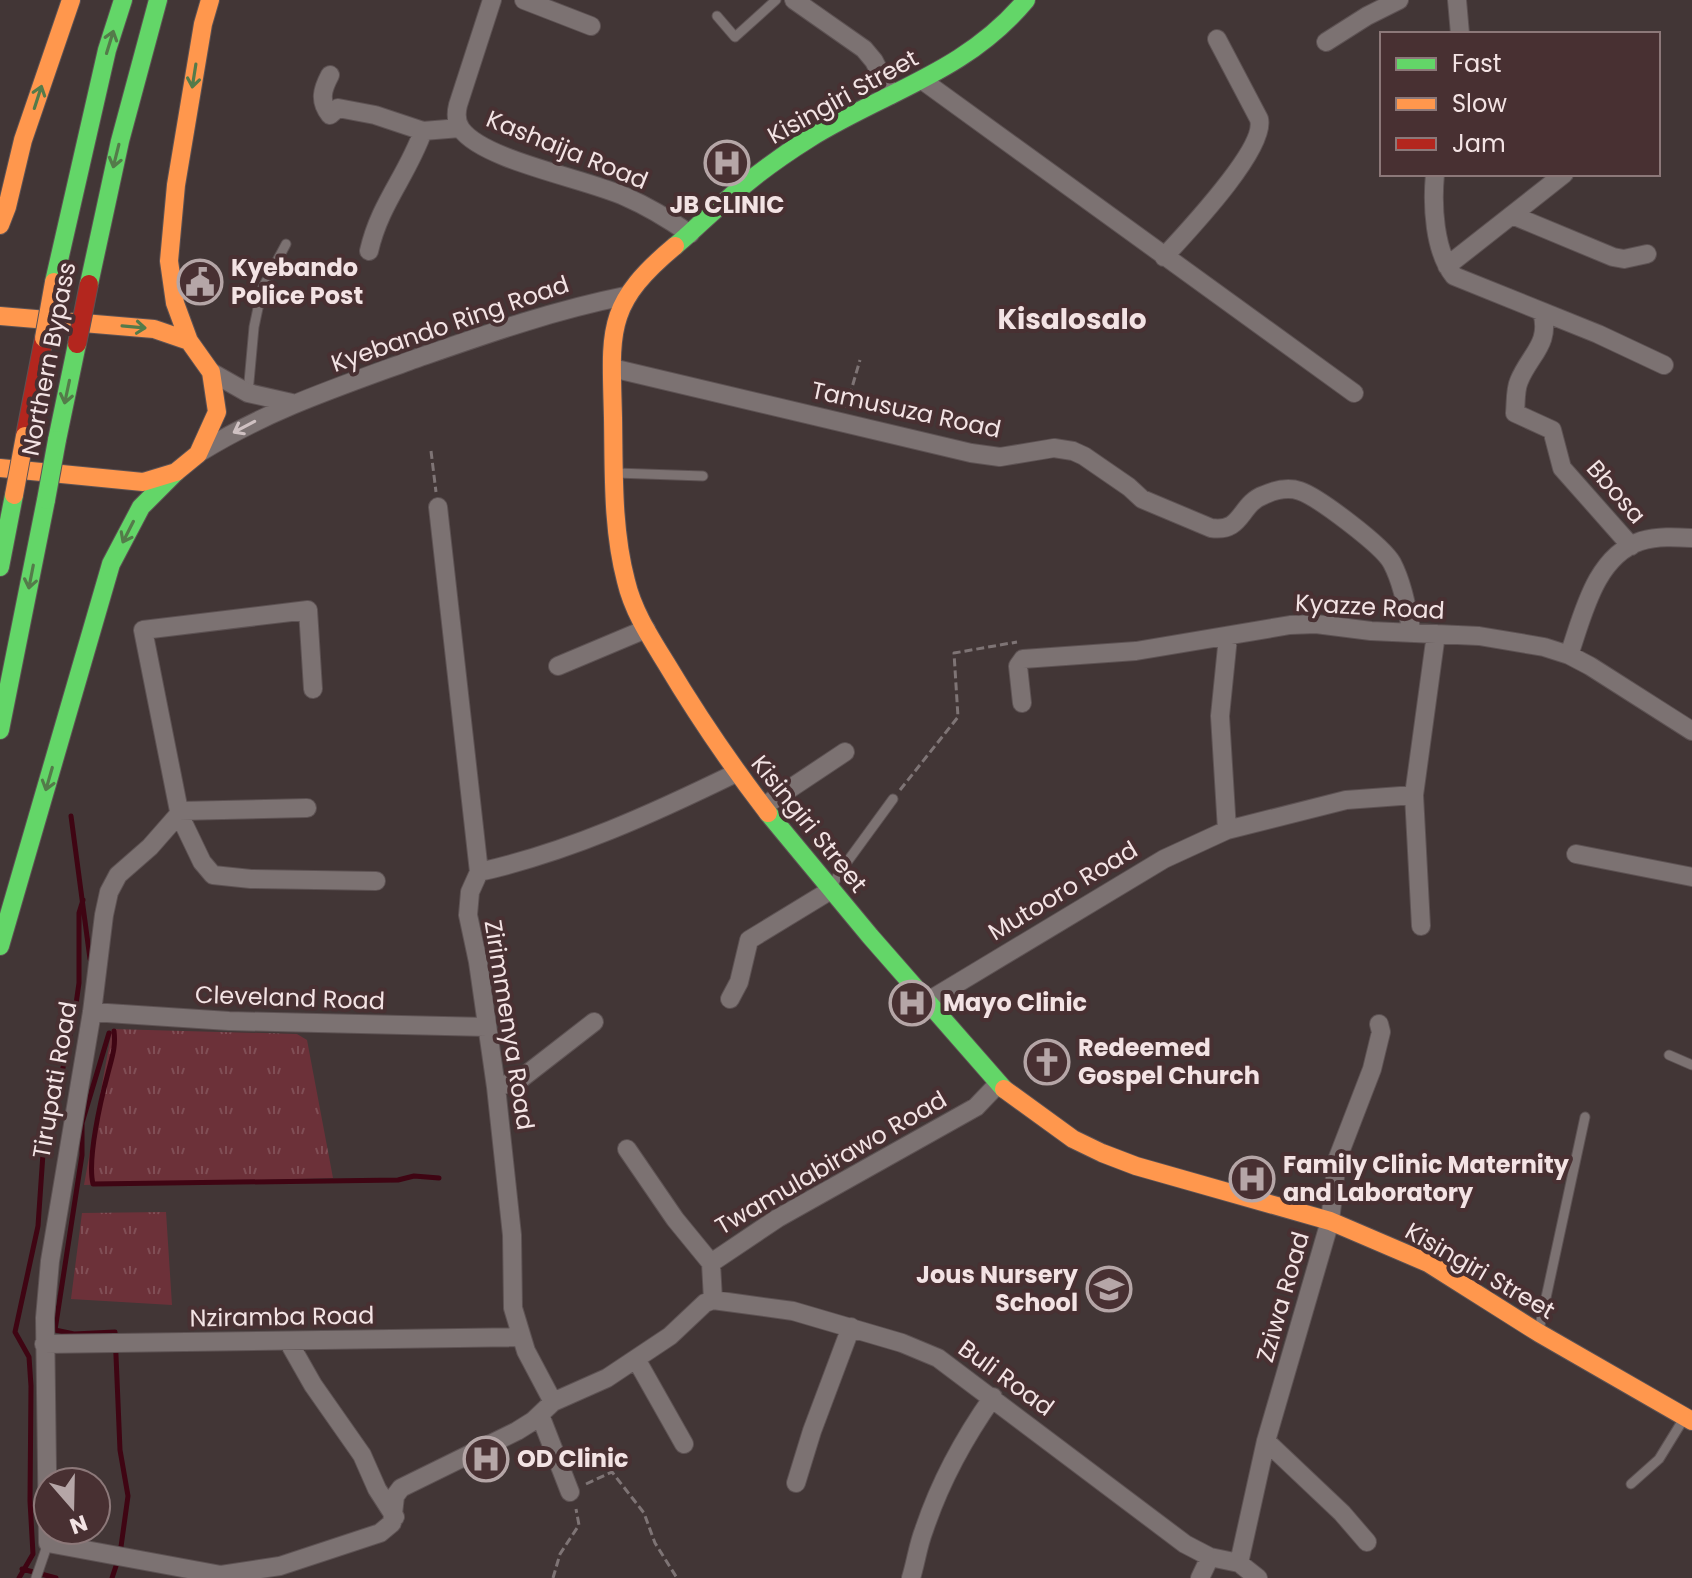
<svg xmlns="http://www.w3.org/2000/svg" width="1692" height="1578" viewBox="0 0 1692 1578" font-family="Poppins,sans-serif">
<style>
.grass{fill:url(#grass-tufts)}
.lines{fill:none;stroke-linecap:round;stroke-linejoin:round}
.stream{stroke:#3f0513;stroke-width:5}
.lane-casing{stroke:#5d5253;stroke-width:11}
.street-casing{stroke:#5d5253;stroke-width:20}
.fast-casing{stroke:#5d5253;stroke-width:20}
.slow-casing{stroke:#5d5253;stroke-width:20}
.jam-casing{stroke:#5d5253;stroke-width:20}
.path{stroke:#7e7475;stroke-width:3;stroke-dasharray:8 4;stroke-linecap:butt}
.lane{stroke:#7c7272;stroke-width:9}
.street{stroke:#7c7272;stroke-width:18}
.fast{stroke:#63d668;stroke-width:18}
.slow{stroke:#ff974d;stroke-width:18}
.jam{stroke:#b3261e;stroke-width:18}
.fast-bridge-casing{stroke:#5d5253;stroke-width:20;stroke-linecap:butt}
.slow-bridge-casing{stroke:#5d5253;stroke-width:20;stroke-linecap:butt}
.jam-bridge-casing{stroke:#5d5253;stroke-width:20;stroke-linecap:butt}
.fast-bridge{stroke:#63d668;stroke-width:18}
.slow-bridge{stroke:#ff974d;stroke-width:18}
.jam-bridge{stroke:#b3261e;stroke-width:18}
.oneway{stroke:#547b4a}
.oneway2{stroke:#cfc1c2}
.labels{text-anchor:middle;stroke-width:8;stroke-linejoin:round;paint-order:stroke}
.street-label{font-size:24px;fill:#f3e3e4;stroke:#483032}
.poi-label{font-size:24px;font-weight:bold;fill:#f3e3e4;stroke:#483032;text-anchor:start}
.quarter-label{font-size:28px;font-weight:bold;fill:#f3e3e4;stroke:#483032}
</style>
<defs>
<pattern id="grass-tufts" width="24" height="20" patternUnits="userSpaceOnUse" patternTransform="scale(2)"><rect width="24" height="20" fill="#6c3139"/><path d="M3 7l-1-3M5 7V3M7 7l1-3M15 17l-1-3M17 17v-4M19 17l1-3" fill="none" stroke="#814f56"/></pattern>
</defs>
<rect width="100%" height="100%" fill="#423636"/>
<path class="grass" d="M112,1029L297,1034L307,1040L333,1178L84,1185Z
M166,1212L172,1305L71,1299L82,1213Z"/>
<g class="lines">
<path class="stream" d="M71,816L90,959
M114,1031C116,1047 112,1057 108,1073C101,1099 87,1159 93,1184L398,1180L414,1176L439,1178
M109,1033L82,1123V1155L55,1330L74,1334L115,1332L120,1450L128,1496L120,1554L112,1578
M22,1569L56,1578
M19,1578L33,1554L30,1501L31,1386L29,1357L15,1332L38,1226L44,1139L53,1115L75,1011L79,983V913L83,900"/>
<g class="lane-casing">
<path id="lane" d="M717,16L735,37L776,0
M248,393L254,327L262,289L286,244
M616,473L703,476
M832,887L839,873L893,799
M1669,1055L1692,1065
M1539,1330L1585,1117
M1631,1484L1659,1459L1683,1420
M36,1578L48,1543"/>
</g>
<g class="street-casing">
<path id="street" d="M492,0L458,105C456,113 456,122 461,129C484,161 588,179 626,197C649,207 670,220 690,234
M524,0L591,26
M794,0L864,49L874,61L891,95
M1457,0L1460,34
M1326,42L1367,16L1399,0
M330,75C322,90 319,101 330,115L338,108L375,115L423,131L460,128
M922,80L1354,393
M1435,174C1432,205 1434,251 1454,276L1598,334L1664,365
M1512,215L1613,257L1624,259L1647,254
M369,251C380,203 407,176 423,131
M1164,257C1185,234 1267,148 1259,119L1217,39
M1447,266L1564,174
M1542,312C1551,344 1530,354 1519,381C1515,390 1516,403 1515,413L1552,430L1562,468L1631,546
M612,368L971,453L1000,457L1054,448L1073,451L1084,456L1129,487L1142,499L1211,528C1243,533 1239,504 1264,495C1275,490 1288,487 1300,491C1318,497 1383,546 1392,563C1403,584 1407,610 1412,633
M211,372L248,393L292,403
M202,451C269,410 335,388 409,361C481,336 550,311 625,296
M438,507L479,872L470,892L468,915L478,962L496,1087L512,1235L513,1308L526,1351L553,1402
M1569,655C1583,615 1595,556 1641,541C1658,536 1675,537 1692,538
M558,666L646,629
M1022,703L1018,666L1023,659L1136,651L1290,625L1316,624L1371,631L1479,636L1544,647L1569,655L1590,666L1692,731
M764,806L845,752
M307,808L179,811L143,630L308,610L313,689
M179,811V814L150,847L118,875L109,892L104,915L92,1012L50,1261L45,1318L48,1543L221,1575L280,1566L380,1533L392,1523L395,1496L401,1488L517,1431L533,1421L553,1402L607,1378L670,1336L705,1303L713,1300L711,1263L778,1218L976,1107L998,1084
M179,814L202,862L213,875L251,879L376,881
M1227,830L1220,716L1228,637
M1576,854L1692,877
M479,872C569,852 654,813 736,773
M1421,926L1414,795L1436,634
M730,999L739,982L749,940L831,890
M928,1001L1164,859L1227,830L1346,800L1414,795
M92,1012L229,1021L487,1027
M496,1087L518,1081L594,1022
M627,1149L675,1219L711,1263
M713,1300L793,1311L902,1343L938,1358L1185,1544L1210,1557L1239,1563L1258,1578
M288,1341L313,1385L362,1455L377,1489L395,1517
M44,1344L521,1337
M636,1359L684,1444
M540,1415L570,1492
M1266,1441L1342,1513L1367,1542
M796,1483L812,1431L851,1327
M1239,1563L1266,1441L1330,1221L1337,1160L1372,1069L1381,1032L1379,1024
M911,1578C916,1562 918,1545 924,1530C940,1482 964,1438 993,1397
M1200,1578L1210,1557"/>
</g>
<g class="fast-casing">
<path id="fast" d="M675,246C691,233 705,218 721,205C748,180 778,158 810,138C886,91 966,72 1026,0
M54,282L107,50L123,0
M89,284L120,141L158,0
M57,440L77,344
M0,567L14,495
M0,730L46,500
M768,813L870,936L1004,1089
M0,946L111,564L141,507L176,472"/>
</g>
<g class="slow-casing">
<path id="slow" d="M0,225L7,207L23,140L71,0
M675,246C604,305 611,331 613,418C614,472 612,528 626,581C633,611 650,637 666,663C697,715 731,765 768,813
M0,316L154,329L189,341L211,372L217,412L198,454L176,472L143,482L0,468
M189,341L175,303L169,261L176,185L203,24L210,0
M1004,1089L1073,1139L1102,1153L1136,1166L1330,1221L1428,1263L1539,1333L1692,1421"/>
</g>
<g class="jam-casing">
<path id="jam" d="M25,436L44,338"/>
</g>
<path class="path" d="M846,408L860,360
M431,451L436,492
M900,790L958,717L954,653L1017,642
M586,1484L612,1472L644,1513L655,1543L677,1578
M553,1578L560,1554L579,1525L576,1509"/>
<use href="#lane" class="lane"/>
<use href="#street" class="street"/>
<use href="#fast" class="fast"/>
<use href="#slow" class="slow"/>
<use href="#jam" class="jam"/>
<g class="fast-bridge-casing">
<path id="fast-bridge" d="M46,500L57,440"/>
</g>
<g class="slow-bridge-casing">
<path id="slow-bridge" d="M44,338L54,282
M14,495L25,436"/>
</g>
<g class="jam-bridge-casing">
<path id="jam-bridge" d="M77,344L89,284"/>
</g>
<use href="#fast-bridge" class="fast-bridge"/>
<use href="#slow-bridge" class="slow-bridge"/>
<use href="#jam-bridge" class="jam-bridge"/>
</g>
<defs><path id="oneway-shaft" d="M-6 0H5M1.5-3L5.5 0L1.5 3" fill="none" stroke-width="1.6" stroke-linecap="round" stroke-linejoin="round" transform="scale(2)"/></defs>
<g class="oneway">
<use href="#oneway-shaft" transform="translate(110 42) rotate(-73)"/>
<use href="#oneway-shaft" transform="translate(194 76) rotate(99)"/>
<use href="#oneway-shaft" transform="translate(38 97) rotate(-72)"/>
<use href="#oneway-shaft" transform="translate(116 156) rotate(104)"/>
<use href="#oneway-shaft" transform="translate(134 327) rotate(5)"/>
<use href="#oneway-shaft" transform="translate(67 392) rotate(102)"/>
<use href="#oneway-shaft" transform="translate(128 532) rotate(117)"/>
<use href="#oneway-shaft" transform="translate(31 577) rotate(101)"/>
<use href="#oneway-shaft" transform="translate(49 779) rotate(106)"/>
</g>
<use class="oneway2" href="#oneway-shaft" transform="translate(244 427) rotate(152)"/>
<defs>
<g id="hospital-ring" transform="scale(2.3)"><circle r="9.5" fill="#483032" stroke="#b5a6a7" stroke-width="1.5"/><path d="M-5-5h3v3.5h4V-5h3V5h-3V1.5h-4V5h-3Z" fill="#b5a6a7"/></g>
<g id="civic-ring" transform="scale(2.3)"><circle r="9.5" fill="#483032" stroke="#b5a6a7" stroke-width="1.5"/><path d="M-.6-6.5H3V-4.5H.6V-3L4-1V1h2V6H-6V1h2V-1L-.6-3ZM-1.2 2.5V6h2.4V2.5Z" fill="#b5a6a7"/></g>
<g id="church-ring" transform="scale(2.3)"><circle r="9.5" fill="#483032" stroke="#b5a6a7" stroke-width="1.5"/><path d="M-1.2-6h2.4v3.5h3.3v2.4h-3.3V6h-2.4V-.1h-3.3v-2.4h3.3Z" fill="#b5a6a7"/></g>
<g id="school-ring" transform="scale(2.3)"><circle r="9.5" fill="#483032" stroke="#b5a6a7" stroke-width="1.5"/><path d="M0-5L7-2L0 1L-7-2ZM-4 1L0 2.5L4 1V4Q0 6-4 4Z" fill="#b5a6a7"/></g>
</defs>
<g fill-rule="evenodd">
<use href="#hospital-ring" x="727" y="163"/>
<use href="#civic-ring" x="200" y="282"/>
<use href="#hospital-ring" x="912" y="1003"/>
<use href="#church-ring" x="1047" y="1062"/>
<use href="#hospital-ring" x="1252" y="1179"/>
<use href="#school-ring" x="1109" y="1289"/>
<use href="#hospital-ring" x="486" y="1459"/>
</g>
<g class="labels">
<g class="street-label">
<text transform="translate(843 97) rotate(-29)" y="8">Kisingiri Street</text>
<text transform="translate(567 150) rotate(22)" y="8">Kashaija Road</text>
<text transform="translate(450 324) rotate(-19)" y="8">Kyebando Ring Road</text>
<text transform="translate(49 359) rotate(-79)" y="8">Northern Bypass</text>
<text transform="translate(906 410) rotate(12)" y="8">Tamusuza Road</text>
<text transform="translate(1616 492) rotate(49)" y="8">Bbosa</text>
<text transform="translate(1370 607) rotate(3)" y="8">Kyazze Road</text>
<text transform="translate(809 824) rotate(51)" y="8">Kisingiri Street</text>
<text transform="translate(1063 891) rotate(-31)" y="8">Mutooro Road</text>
<text transform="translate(290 998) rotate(2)" y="8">Cleveland Road</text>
<text transform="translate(509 1025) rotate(81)" y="8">Zirimmenya Road</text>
<text transform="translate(55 1080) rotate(-80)" y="8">Tirupati Road</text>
<text transform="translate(831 1163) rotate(-30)" y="8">Twamulabirawo Road</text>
<text transform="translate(1480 1271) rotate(30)" y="8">Kisingiri Street</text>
<text transform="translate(1283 1297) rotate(-74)" y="8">Zziwa Road</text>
<text transform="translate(282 1317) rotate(-1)" y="8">Nziramba Road</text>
<text transform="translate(1006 1378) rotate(36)" y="8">Buli Road</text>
</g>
<g class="poi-label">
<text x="727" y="213" text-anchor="middle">JB CLINIC</text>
<text x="231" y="276">Kyebando<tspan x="231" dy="28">Police Post</tspan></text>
<text x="943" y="1011">Mayo Clinic</text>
<text x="1078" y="1056">Redeemed<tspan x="1078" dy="28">Gospel Church</tspan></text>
<text x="1283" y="1173">Family Clinic Maternity<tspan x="1283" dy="28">and Laboratory</tspan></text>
<text x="1078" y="1283" text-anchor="end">Jous Nursery<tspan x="1078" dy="28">School</tspan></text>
<text x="517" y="1467">OD Clinic</text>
</g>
<g class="quarter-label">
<text x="1072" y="329">Kisalosalo</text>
</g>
</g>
<rect x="1380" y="32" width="280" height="144" fill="#483032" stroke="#8c7879" stroke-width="2"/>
<rect x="1396" y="58" width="40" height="12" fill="#63d668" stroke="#8c7879" stroke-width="2"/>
<text x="1452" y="72" font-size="24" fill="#f3e3e4">Fast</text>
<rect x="1396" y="98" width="40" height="12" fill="#ff974d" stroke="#8c7879" stroke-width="2"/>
<text x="1452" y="112" font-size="24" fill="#f3e3e4">Slow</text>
<rect x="1396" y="138" width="40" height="12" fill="#b3261e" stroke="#8c7879" stroke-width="2"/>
<text x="1452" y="152" font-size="24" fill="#f3e3e4">Jam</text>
<g transform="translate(72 1506) rotate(160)"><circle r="38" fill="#483032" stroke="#8c7879" stroke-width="2"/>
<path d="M0-6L14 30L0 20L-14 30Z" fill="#b5a6a7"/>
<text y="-12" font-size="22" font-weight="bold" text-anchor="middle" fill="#f3e3e4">N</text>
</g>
</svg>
